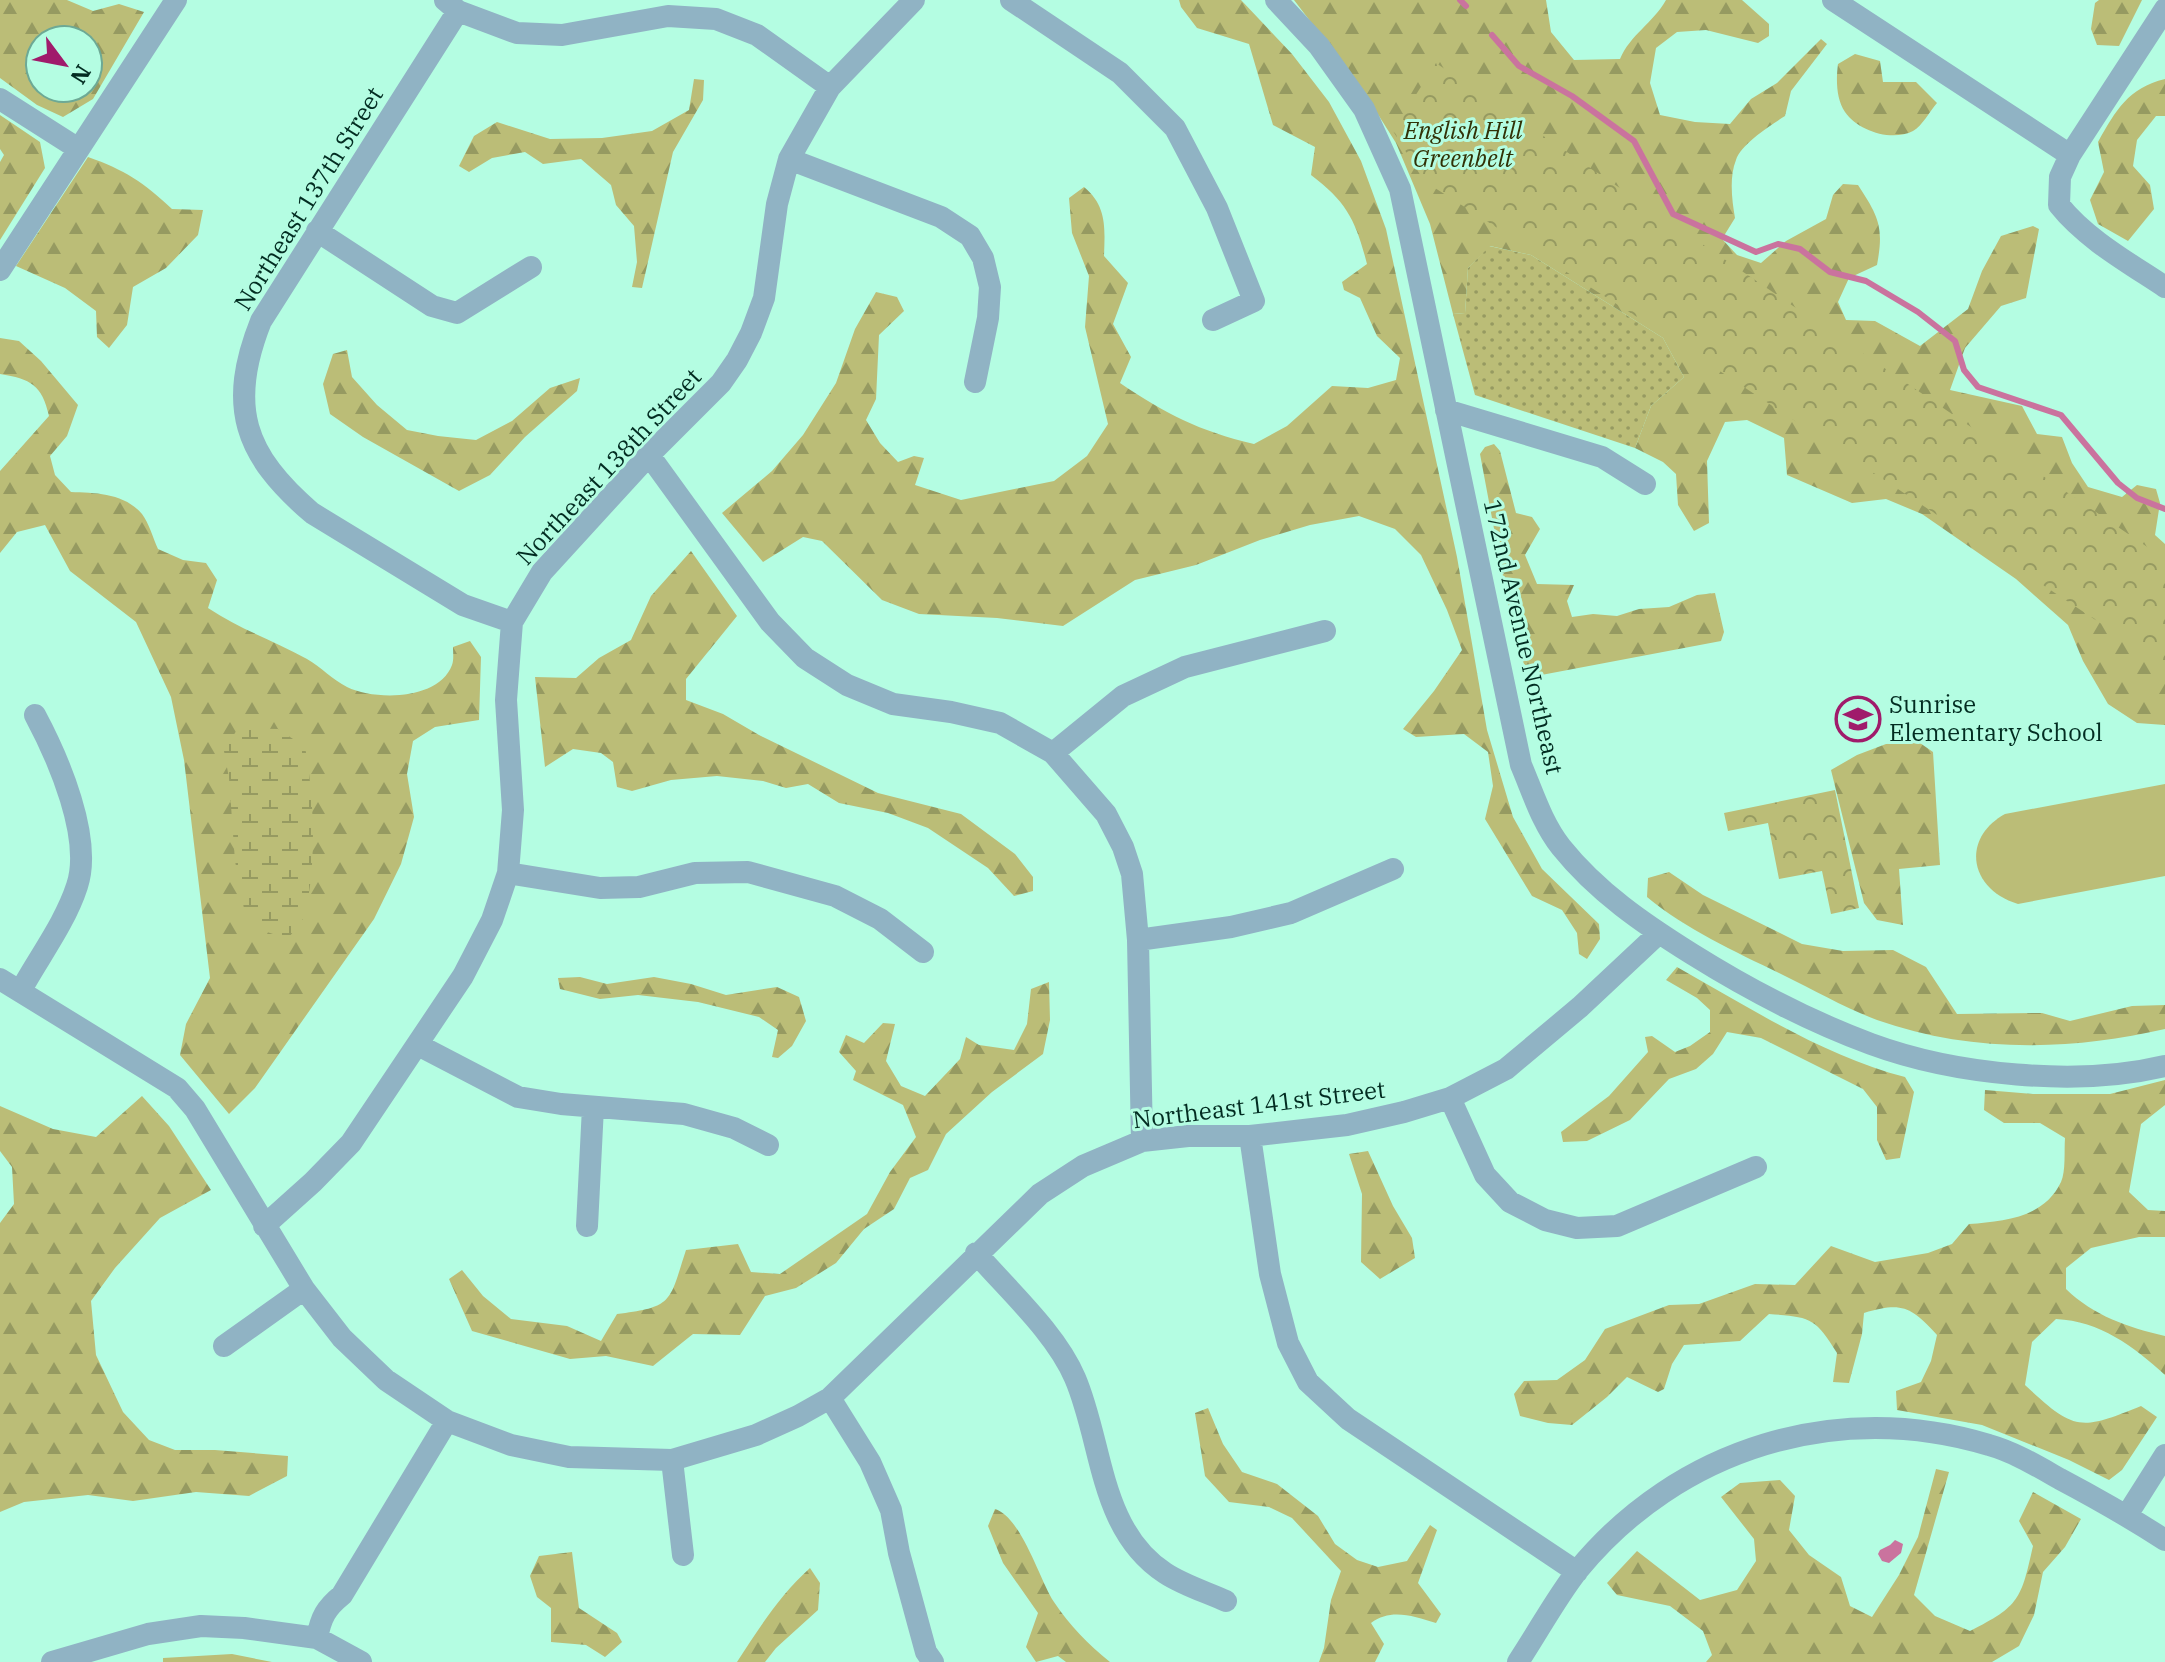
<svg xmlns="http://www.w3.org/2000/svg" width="2165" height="1662" viewBox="0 0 2165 1662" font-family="'IBM Plex Serif',serif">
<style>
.grass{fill:url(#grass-dots)}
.forest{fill:url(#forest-firs);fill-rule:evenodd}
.wetland{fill:url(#wetland-marsh)}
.park{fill:url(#park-crowns)}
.pitch{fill:#bbbd77}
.water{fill:#ca739e}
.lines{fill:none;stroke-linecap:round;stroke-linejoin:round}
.stream{stroke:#ca739e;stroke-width:6}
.street{stroke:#90b3c4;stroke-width:22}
.labels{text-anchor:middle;stroke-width:6;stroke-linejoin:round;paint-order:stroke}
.park-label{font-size:24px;font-style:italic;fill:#313106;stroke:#b4fde2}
.street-label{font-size:24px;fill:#022c21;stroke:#b4fde2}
.poi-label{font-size:24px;fill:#022c21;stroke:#b4fde2;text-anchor:start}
</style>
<defs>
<pattern id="grass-dots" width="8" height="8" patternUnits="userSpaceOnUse" patternTransform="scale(2)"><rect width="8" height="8" fill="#bbbd77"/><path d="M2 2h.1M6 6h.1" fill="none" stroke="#969a61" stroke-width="1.8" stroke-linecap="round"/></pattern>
<pattern id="forest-firs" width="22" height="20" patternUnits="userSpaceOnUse" patternTransform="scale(2)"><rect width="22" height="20" fill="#bbbd77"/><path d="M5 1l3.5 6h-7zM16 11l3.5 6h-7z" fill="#969a61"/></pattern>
<pattern id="wetland-marsh" width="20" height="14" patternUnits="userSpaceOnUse" patternTransform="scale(2)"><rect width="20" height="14" fill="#bbbd77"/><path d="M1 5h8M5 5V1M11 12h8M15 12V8" fill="none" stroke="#969a61"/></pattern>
<pattern id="park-crowns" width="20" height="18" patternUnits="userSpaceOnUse" patternTransform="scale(2)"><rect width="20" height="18" fill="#bbbd77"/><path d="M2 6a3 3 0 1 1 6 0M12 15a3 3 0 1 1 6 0" fill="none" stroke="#969a61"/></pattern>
</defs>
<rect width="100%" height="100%" fill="#b4fde2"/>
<path class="grass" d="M1489,246L1531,255L1663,338L1684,377L1651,406L1635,448L1475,395L1453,314L1465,313L1468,268Z"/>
<path class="forest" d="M0,0H67L93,11L119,4L144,12L93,99L63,117L37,105L0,78ZM40,40H88V88H40Z
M1179,0H1241L1292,54L1329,102L1361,161L1386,229L1457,557L1487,730L1513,817L1542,869L1599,924L1600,939L1587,959L1579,954L1577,933L1562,910L1532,896L1485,819L1493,786L1488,752L1464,734L1416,737L1403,729L1434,691L1462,650L1447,610L1421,555L1395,529L1359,516L1310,525L1260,540L1196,565L1135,580L1063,626L997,618L919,614L882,600L822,541L803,537L763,562L722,513L772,471L803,435L836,383L855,329L876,292L897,297L904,311L879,335L876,399L866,420L880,443L898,462L914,456L924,458L915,485L961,500L1054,481L1087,456L1108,424L1085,327L1089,276L1072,233L1069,198L1084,187C1107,206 1105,228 1104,256L1128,283L1113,324L1131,357L1120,383C1166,414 1199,431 1254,444L1287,426L1332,386L1368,388L1396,380L1400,358L1377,336L1360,298L1344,290L1342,282L1367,264C1356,221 1347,202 1311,175L1315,147L1273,125L1249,44L1197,28L1181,7Z
M1294,0H1546L1551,32L1574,60L1620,59C1630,35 1653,23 1666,0H1742L1769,24V36L1758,43L1706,30L1677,32L1656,48L1650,83L1660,115L1695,122L1730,124L1751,99L1777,83L1821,39L1827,44L1791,91L1785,116C1771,125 1741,144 1736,160C1729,177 1732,201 1735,218L1722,239L1737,255L1761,263L1786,241L1826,219L1833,195L1843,184L1858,185C1879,217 1884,227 1877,265L1849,278L1838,302L1846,320L1875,321L1920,346L1968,309L1982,271L2001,236L2033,226L2039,229L2026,298L2001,306L1965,348L1950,390L2022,406L2037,434L2062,437L2072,463L2088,487L2122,497L2137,485L2156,489L2160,503L2155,535L2165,544V725L2137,723L2108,704L2083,661L2068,625L2016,579L1922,514L1886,499L1852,503L1787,475L1784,438L1747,420L1725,422L1707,461L1709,523L1694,531L1678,505L1676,474L1663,462L1635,448L1651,406L1684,377L1663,338L1531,255L1490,246L1468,268L1465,313L1453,314L1430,224L1396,143L1362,89Z
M2099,0H2142L2119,46L2097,45L2091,29L2095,3Z
M1855,54L1880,61L1883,82H1916L1937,103C1930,111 1922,126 1913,131C1892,142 1858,131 1845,112C1836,99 1836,79 1838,64Z
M694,79L704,80L703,100L673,152L642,288L632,287L637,262L634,226L616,205L611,185L581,159L543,164L525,152L492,158L469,172L459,166L474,136L497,122L550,139L602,138L652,131L689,110Z
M2165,79V116H2156L2137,140L2133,166L2150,185L2154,209L2128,241L2098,224L2090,200L2104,172L2098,142C2116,110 2128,88 2165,79Z
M0,115L40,142L45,168L0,240V162L4,155L0,149Z
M88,157C125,170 143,182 172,209L203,210L198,235L166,268L133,287L127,325L109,348L97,337L96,311L65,288L16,266Z
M0,338L19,341L41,361L78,405L67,436L50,456L55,475L71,492C96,493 124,493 142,514C149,523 153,538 158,549L183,560L206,563L217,580L208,608C241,630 273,640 307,659C321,667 333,680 347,687C376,701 439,700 452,665C454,660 453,652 453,647L470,641L481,657L479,720L435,727L413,741L407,774L414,817L401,864L374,919L255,1088L229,1114L180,1055L186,1024L210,978L184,760L171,697L136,622L70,571L45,525L17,532L0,553V471L49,416C42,385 31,379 0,374Z
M347,350L352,377L377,405L407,430L438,436L476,440L512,421L550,388L580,378L577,391L525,437L490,475L459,491L363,437L330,414L323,384L333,354Z
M1494,444L1500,451L1516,513L1532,517L1540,529L1525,555L1537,584L1574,585L1567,601L1572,617L1593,614L1617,616L1639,609L1669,607L1697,595L1715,593L1724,632L1721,641L1536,676L1525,666L1516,646L1480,454L1485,447Z
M691,551L737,616L686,679V700L723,714L759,735L878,793L961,814L1015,854L1033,877V891L1014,896L988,868L928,828L888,813L839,803L808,784L786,788L763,781L717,776L671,780L632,791L617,787L613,762L601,753L573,749L545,767L535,677L576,678L599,658L631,640L651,596Z
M1920,743L1933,752L1940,865L1899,869L1903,925L1877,920L1864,903L1831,770L1857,755L1886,744Z
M1669,872L1703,895L1802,944L1843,951L1893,950L1926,967L1957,1014L2042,1013L2070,1021L2132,1006L2165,1005V1029C2069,1051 1970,1053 1877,1020C1845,1008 1814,990 1783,975C1736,952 1687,930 1647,897L1648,878Z
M1677,967C1750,1008 1824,1056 1905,1077L1914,1092L1900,1158L1886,1160L1877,1140V1107L1863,1089L1761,1038L1727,1032L1713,1054L1696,1069L1669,1079L1630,1120L1587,1141L1563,1142L1561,1132L1609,1096L1648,1052L1645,1037L1652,1036L1675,1052L1690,1046L1710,1032V1010L1697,998L1666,980Z
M580,977L607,984L654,977L691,984L726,995L777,987L799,997L806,1021L792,1046L778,1058L772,1057L778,1030L759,1017L698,1002L638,995L600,999L560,989L558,978Z
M1049,982L1050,1020L1043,1054L992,1092L946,1134L928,1170L910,1178L894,1209L864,1229L836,1263L796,1288L765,1296L740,1335L693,1334L653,1366L606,1356L570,1359L472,1331L449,1279L462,1270L483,1296L511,1319L567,1326L601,1341L617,1314C674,1307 669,1302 686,1250L738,1244L751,1272L780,1274L867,1214L890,1172L916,1137L903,1105L853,1080L856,1071L839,1052L846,1035L864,1043L883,1023L895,1024L886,1061L901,1086L925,1096L960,1059L966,1037L979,1045L1014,1050L1027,1024L1031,989Z
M2165,1080V1105L2141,1124L2129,1192L2148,1210L2165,1211V1237H2139L2091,1248L2066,1268V1289C2094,1316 2127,1327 2165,1336V1375C2133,1346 2100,1321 2056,1319L2032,1342L2025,1385C2074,1431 2080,1431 2141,1406L2157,1417L2122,1470L2109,1480L2069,1460L1982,1425L1897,1410L1896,1391L1921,1382L1931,1361L1937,1335C1910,1306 1902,1302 1864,1313L1862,1334L1849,1383L1833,1382L1837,1353C1815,1317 1810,1317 1769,1314L1740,1341L1684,1345L1672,1364L1664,1389L1658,1392L1627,1377L1607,1397L1572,1425L1548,1423L1520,1416L1514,1394L1524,1381L1557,1380L1585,1360L1605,1329L1669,1305L1699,1304L1755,1284L1795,1285L1831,1246L1875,1262L1928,1253L1952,1244L1969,1224C2004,1221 2044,1218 2061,1182C2066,1171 2064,1151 2065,1138L2040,1123H2004L1984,1110L1985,1090L2033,1094H2110Z
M142,1096L169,1126L211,1190L160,1218L115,1268L91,1301L96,1355L123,1412L149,1440L175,1450H215L288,1456L287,1476L249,1496L196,1492L133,1501L88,1495L24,1502L0,1512V1223L14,1204L12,1167L0,1151V1106L53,1129L96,1137Z
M1368,1151L1393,1206L1412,1238L1415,1258L1380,1279L1361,1262L1362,1194L1349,1154Z
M1208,1408L1223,1444L1242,1472L1277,1484L1318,1516L1335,1544L1357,1560L1378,1567L1407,1561L1430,1525L1437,1530L1418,1583L1441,1614L1436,1623C1413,1616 1391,1608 1371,1623L1384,1644L1375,1662H1319L1324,1648L1331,1600L1341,1571L1292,1518L1269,1507L1229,1502L1205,1476L1195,1413Z
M1936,1469L1949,1472L1914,1595L1935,1616L1970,1631C2020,1606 2021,1599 2033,1546L2019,1521L2033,1492L2081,1519L2065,1547L2043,1572L2034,1615L2019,1646L1992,1662H1706L1712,1655L1703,1631L1670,1606L1617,1595L1607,1583L1637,1551L1700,1600L1737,1590L1756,1561L1754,1539L1721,1497L1740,1483L1780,1480L1795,1496L1789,1530L1809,1555L1841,1577L1850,1606L1872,1617L1899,1575L1918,1537Z
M995,1509C1022,1518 1039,1579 1054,1602C1070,1626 1088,1644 1110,1662H1066L1058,1656L1036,1662L1026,1647L1038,1613L1003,1563L988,1526Z
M572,1552L579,1608L617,1633L622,1642L605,1657L586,1645L551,1642V1608L537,1597L530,1576L539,1556Z
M810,1568L820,1583L818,1610L776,1648L765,1662H737C759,1628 780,1595 810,1568Z
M232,1654L272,1662H163V1658Z"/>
<path class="wetland" d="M238,728L278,729L305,747C314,796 317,864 305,914C302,923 293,931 288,939L264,931L245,914L235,861L229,778L224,751Z"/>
<path class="park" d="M1436,63L2165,559V666L1673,340L1424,181L1393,131Z
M1835,790L1859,908L1831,914L1822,871L1779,879L1768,823L1728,831L1724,813Z"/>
<path class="pitch" d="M2165,784V876L2018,904C1970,890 1960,839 2005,814Z"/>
<path class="water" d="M1895,1540L1903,1544L1901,1553L1889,1563L1882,1561L1878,1554L1880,1550L1890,1545Z"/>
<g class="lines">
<path class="stream" d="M1460,0L1466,6
M1492,35L1519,66L1572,96L1634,141L1673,214L1756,252L1778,244L1800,249L1830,272L1866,281L1918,312L1955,341L1964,370L1978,387L2061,415L2118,483L2137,498L2165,509"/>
<path class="street" d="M445,0L458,11L517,33L562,35L668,16L716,19L757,35L830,87
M1011,0L1120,73L1175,128L1217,208L1254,301L1213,320
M1276,0L1319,46L1364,109L1400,189L1521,765C1533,793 1542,823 1561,847C1597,892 1644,924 1692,954C1748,989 1809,1021 1871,1044C1955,1075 2078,1087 2165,1066
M1833,0L2070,155
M2165,9L2070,155L2060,177L2059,205C2086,239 2129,263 2165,287
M458,11L261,321C227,406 244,455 312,513L463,605L512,622
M0,99L77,148
M789,159L941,217L970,236L983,258L990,287L988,318L975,382
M317,231L432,306L457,313L531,267
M0,270L176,0
M1446,410L1602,457L1645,484
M649,455L770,622L805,658L847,685L893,704L951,712L1000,723L1053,753L1106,814L1123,847L1132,874L1138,940L1142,1141
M1053,753L1123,696L1185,667L1325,631
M508,873L600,888L639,887L695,873L748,872L835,896L880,919L923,952
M1138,940L1231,927L1291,913L1393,869
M0,979L177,1088L195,1109L304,1289L342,1338L386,1380L447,1421L511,1445L569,1457L672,1460L756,1435L798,1416L830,1398L1040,1194L1083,1166L1142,1141L1188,1136H1250L1347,1125L1404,1112L1450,1098L1506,1069L1580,1007L1659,933
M21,990C39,957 65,923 77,886C93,838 58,758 35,715
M418,1045L518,1097L561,1104L684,1114L734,1128L768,1145
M1450,1098L1485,1175L1510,1202L1545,1220L1577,1228L1617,1226L1756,1167
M1250,1136L1270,1274L1288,1343L1308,1382L1348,1419L1577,1572
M264,1226L313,1182L351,1143L463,976L492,920L508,873L513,810L506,700L512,622L542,572L649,455L721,383L737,360L751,333L764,298L777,204L789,159L830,87L914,0
M587,1226L593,1107
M976,1253C1008,1290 1056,1333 1075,1378C1103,1443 1099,1530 1165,1573C1183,1585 1206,1592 1226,1601
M224,1346L304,1289
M830,1398L870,1462L891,1510L899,1553L926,1652L933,1662
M672,1460L683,1555
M2127,1515L2165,1455
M317,1638C321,1617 326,1608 342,1595L447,1421
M52,1662L148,1634L201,1626L244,1628L317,1638L361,1662
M1518,1662C1538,1632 1556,1598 1578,1570C1678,1448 1838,1399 1989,1445C2014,1452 2037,1466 2060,1479C2096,1498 2131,1518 2165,1540"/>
</g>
<defs>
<g id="school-ring" transform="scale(2.3)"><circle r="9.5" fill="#b4fde2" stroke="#a01b6b" stroke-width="1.5"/><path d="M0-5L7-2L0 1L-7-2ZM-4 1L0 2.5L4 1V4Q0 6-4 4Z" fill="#a01b6b"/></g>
</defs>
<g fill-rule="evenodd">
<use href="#school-ring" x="1858" y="719"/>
</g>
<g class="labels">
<g class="park-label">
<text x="1463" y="139">English Hill<tspan x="1463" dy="28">Greenbelt</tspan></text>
</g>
<g class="street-label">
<text transform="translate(309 199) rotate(-58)" y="8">Northeast 137th Street</text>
<text transform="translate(609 467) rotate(-47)" y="8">Northeast 138th Street</text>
<text transform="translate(1523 637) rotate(77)" y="8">172nd Avenue Northeast</text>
<text transform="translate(1259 1105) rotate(-7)" y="8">Northeast 141st Street</text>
</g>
<g class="poi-label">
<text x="1889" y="713">Sunrise<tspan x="1889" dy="28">Elementary School</tspan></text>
</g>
</g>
<g transform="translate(64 64) rotate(122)"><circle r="38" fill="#b4fde2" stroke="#6da995" stroke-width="2"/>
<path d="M0-6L14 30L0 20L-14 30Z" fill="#a01b6b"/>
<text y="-12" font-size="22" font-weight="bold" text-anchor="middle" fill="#022c21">N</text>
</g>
</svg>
